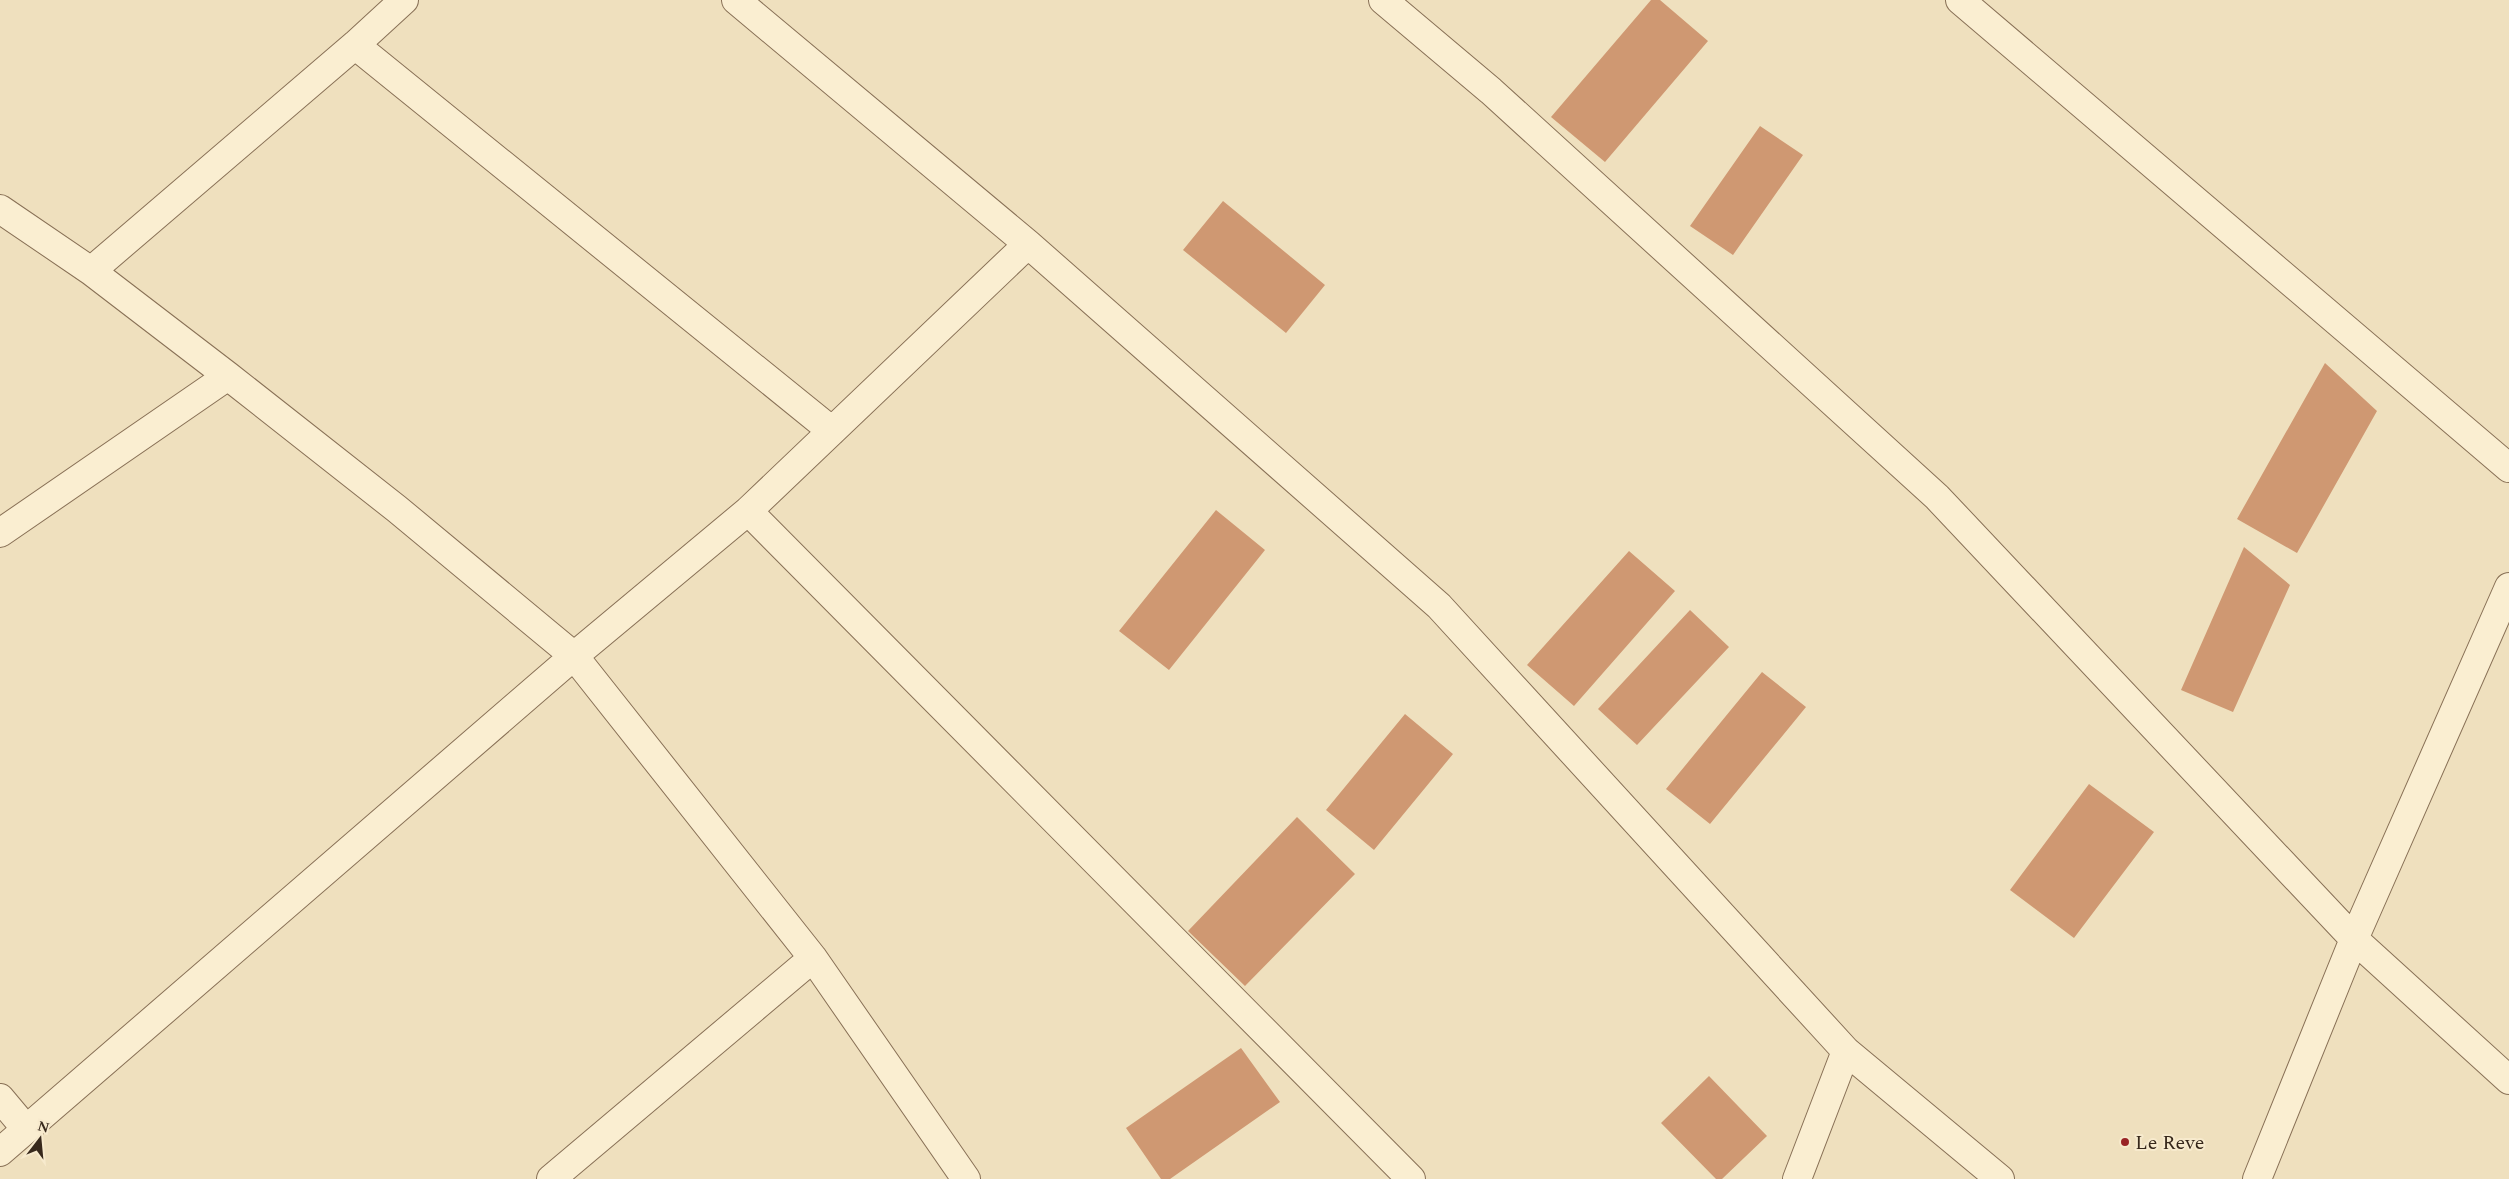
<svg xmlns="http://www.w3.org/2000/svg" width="2509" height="1179" viewBox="0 0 2509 1179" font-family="Spectral,serif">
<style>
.building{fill:#cf9872}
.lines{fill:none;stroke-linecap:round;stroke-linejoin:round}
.minor-casing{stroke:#887056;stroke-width:30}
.minor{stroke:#faeed1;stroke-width:28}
.poi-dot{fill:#992425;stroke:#f7eacd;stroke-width:2}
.labels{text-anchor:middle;stroke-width:4;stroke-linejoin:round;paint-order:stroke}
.poi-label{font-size:20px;fill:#37281b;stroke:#f7eacd;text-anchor:start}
</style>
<rect width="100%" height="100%" fill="#efe0be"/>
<path class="building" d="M1651,0H1660L1708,41L1605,162L1551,117Z
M1760,126L1803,155L1733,255L1690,226Z
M1223,201L1325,285L1286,333L1183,250Z
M2325,363L2377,411L2297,553L2237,519Z
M1216,510L1265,550L1169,670L1119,631Z
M2244,547L2290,585L2233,712L2181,690Z
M1629,551L1675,591L1574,706L1527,665Z
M1690,610L1729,647L1637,745L1598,709Z
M1762,672L1806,707L1710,824L1666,789Z
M1405,714L1453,754L1374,850L1326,810Z
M2089,784L2154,832L2074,938L2010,890Z
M1297,817L1355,874L1245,986L1188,931Z
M1241,1048L1280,1102L1170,1179H1161L1126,1128Z
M1709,1076L1767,1136L1722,1179H1716L1661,1123Z"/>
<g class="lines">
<g class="minor-casing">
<path id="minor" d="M736,0L1028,244L1439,606L1846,1051L2000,1179
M1383,0L1491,91L1937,497L2354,939L2509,1080
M1960,0L2509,468
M355,45L832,431
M0,209L91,271L228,376L397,509L574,656L813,958L966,1179
M91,271L355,45L404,0
M748,511L1411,1179
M0,533L228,376
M0,1098L26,1129
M0,1152L574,656L748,511L1028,244
M551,1179L813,958
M1797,1179L1846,1051
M2257,1179L2354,939L2509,587"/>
</g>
<use href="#minor" class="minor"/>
</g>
<circle class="poi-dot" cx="2125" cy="1142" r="5"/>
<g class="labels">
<g class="poi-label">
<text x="2135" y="1149">Le Reve</text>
</g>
</g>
<g transform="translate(40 1139) rotate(16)" stroke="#f7eacd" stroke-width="4" paint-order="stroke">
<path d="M0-4L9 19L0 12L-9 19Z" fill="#37281b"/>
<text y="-8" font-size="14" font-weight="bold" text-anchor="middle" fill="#37281b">N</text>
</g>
</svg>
